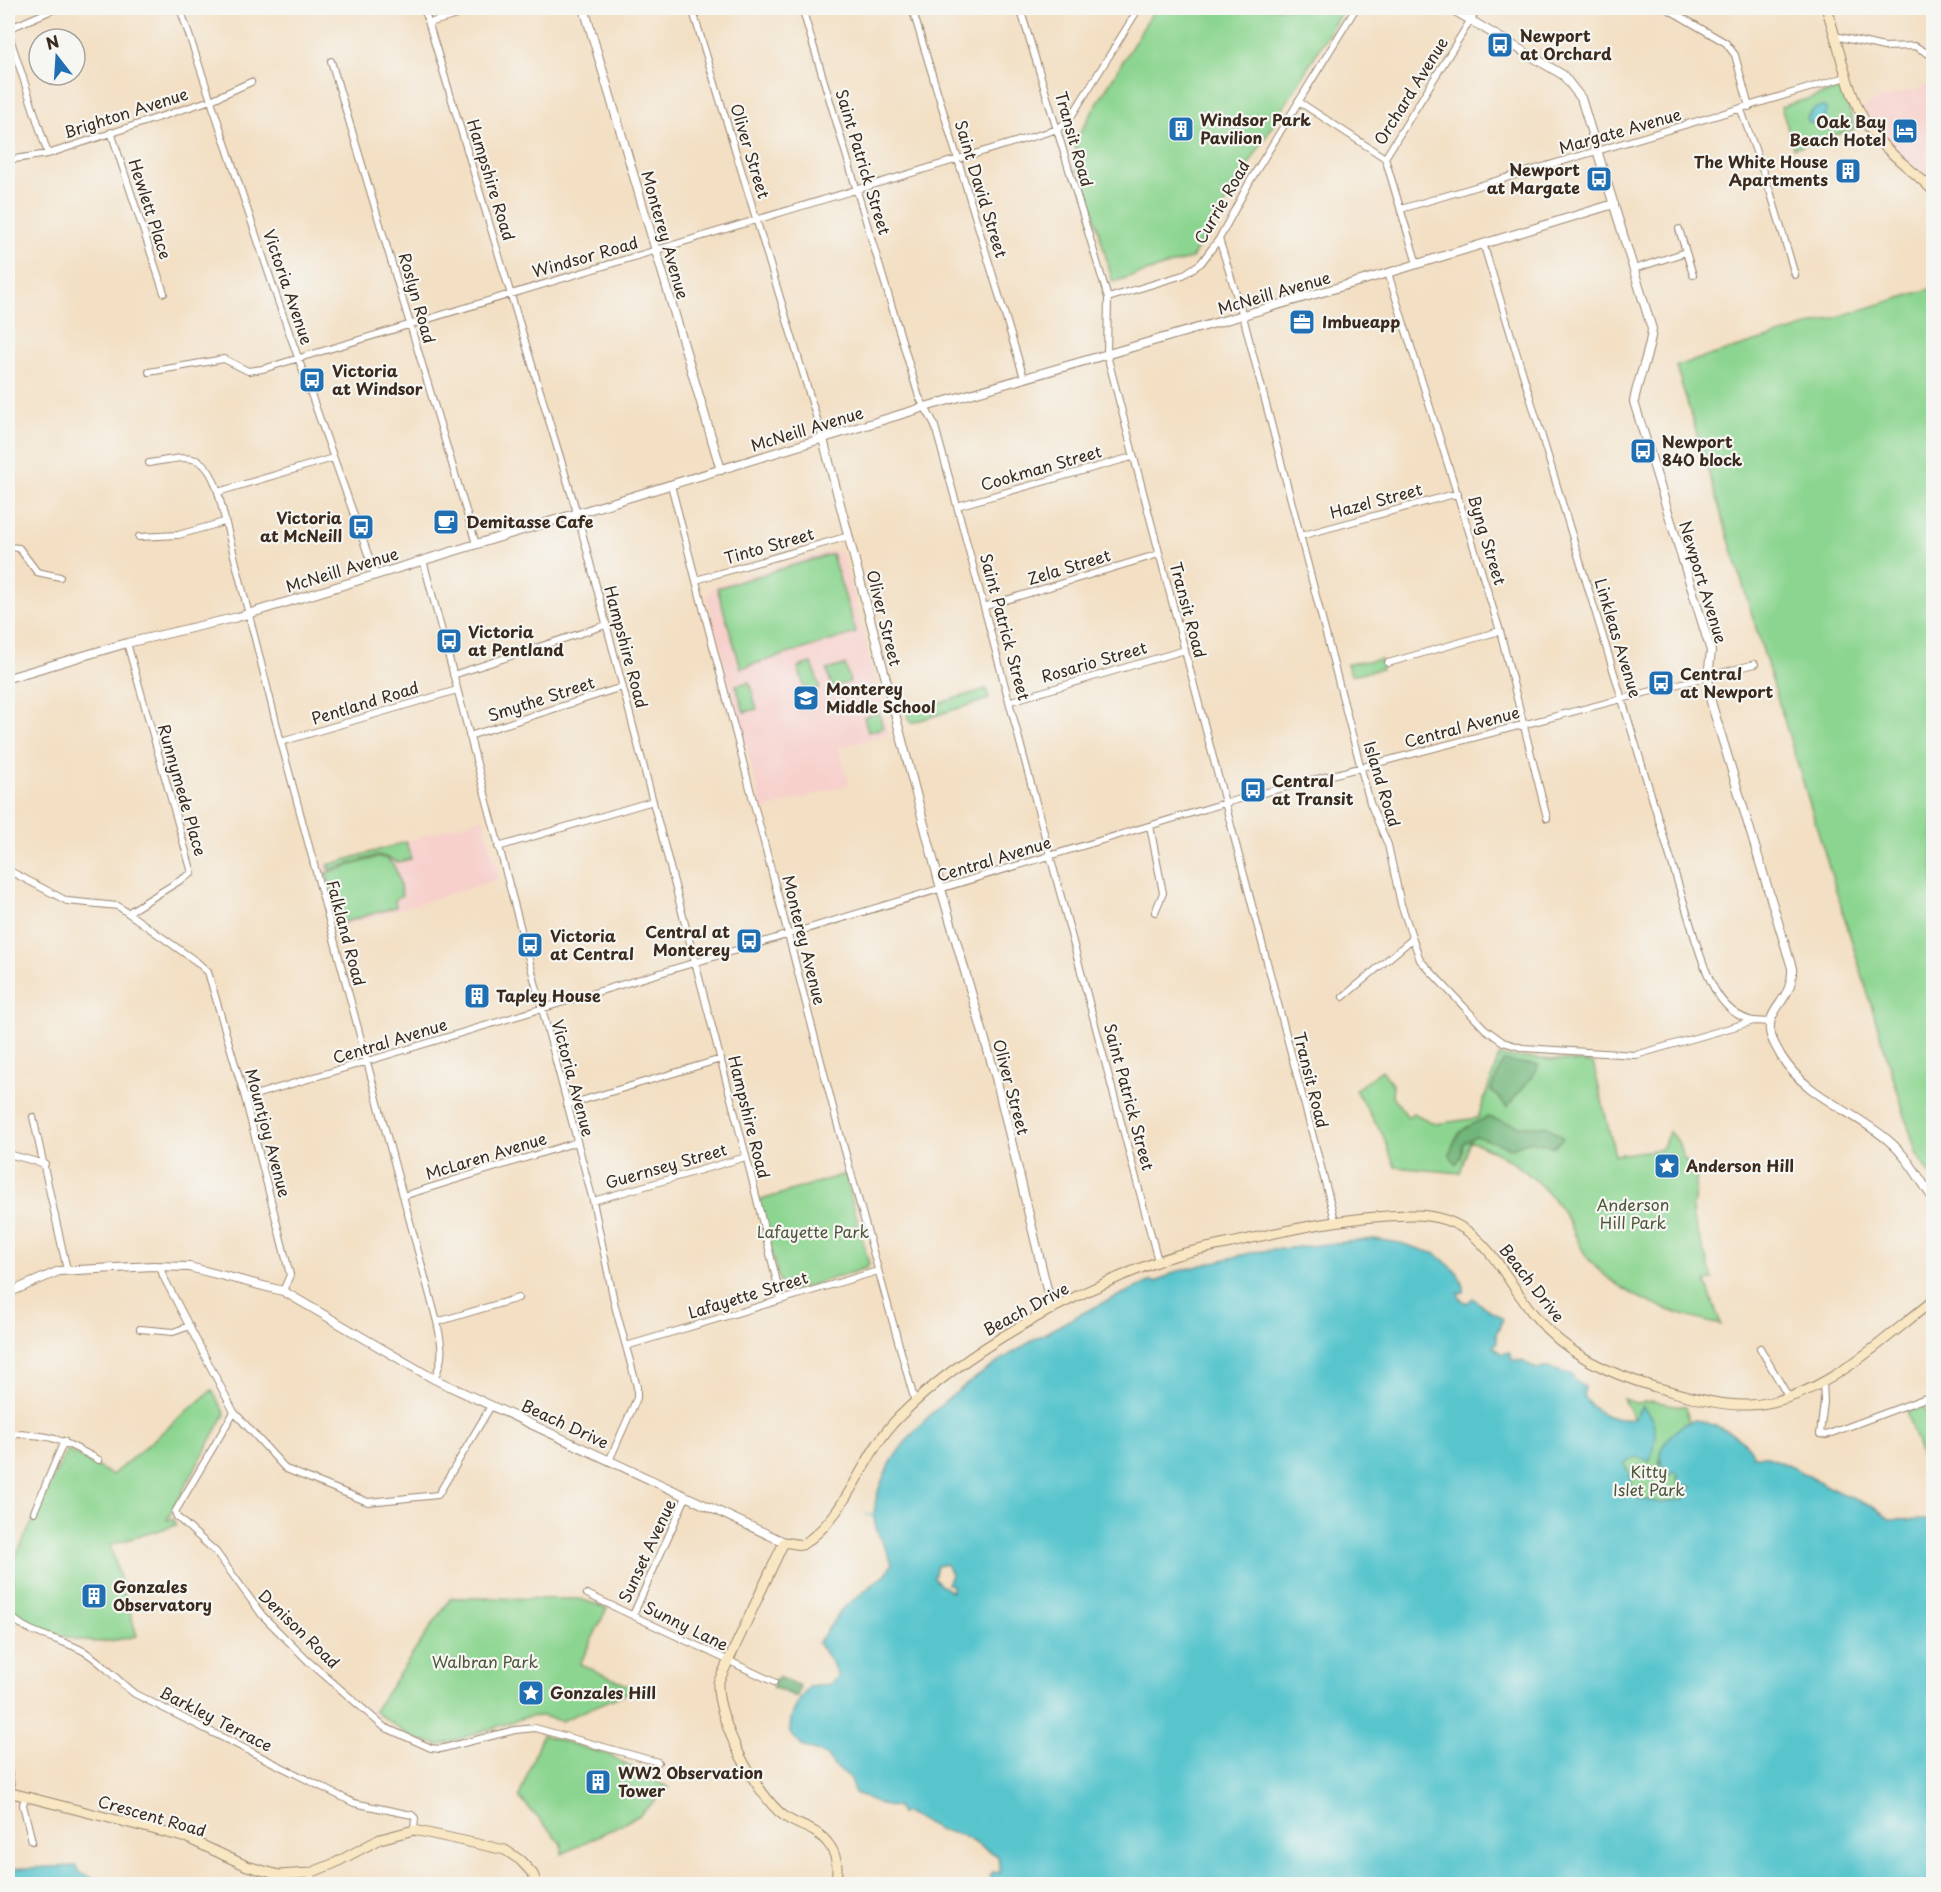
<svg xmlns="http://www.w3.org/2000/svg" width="1941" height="1892" viewBox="0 0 1941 1892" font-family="'Playpen Sans',sans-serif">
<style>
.built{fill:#f7d0cc}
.green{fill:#8cd590;stroke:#648057;stroke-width:1.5}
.forest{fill:#71b67a;stroke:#56704c;stroke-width:1.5}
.water{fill:#58c5cd;stroke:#4a7876;stroke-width:1.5;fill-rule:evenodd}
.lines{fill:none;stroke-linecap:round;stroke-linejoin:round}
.stream{stroke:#58c5cd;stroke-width:2}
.minor-casing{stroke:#978470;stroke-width:8}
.tertiary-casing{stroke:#978470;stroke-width:10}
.secondary-casing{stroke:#978470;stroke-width:11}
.minor{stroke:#fff;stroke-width:6}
.tertiary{stroke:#fff;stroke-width:8}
.secondary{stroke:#f9e7c3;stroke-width:9}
.labels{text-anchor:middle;stroke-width:4.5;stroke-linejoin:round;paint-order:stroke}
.poi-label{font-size:16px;font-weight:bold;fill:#3b2a1e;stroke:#f6f6f2;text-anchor:start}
.street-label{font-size:16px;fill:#3b2a1e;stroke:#f6f6f2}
.park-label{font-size:16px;fill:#4f553a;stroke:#f6f6f2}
</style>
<rect width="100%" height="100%" fill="#f6f6f2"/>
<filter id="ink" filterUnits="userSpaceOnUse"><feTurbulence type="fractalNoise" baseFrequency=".0167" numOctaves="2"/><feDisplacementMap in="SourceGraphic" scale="12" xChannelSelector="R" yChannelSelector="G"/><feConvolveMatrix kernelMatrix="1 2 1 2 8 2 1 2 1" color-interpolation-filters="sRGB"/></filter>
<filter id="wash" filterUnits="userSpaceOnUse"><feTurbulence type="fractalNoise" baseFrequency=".008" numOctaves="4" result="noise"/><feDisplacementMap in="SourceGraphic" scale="24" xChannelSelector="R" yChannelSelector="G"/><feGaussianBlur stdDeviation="1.35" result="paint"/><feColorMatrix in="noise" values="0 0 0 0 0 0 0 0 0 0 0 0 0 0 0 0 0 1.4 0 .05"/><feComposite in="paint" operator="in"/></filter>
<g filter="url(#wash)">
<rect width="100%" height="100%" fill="#f3dfc3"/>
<path class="built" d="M1933,84V170L1926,176L1900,154L1888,139L1882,137L1863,109L1878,100Z
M833,550L842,554L889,734L839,748L849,784L763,810L707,597L714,586Z
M483,818L499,879L338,928L322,866Z"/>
<path class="green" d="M1155,8H1344L1192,258L1113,282L1083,175L1076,171L1080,164L1074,142Z
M1843,88L1855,129L1794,148L1781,107Z
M1933,288H1934L1933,1179L1917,1155L1676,366Z
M832,554L856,633L741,668L717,588Z
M1381,659L1382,669L1351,675L1347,664Z
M812,663L820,688L806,693L798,667Z
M845,665L850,682L832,687L827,670Z
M749,682L757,709L744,712L736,685Z
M986,689L989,699L911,723L907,713Z
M879,713L883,728L868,732L864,717Z
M406,842L411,859L398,862L379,855L329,870L328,865Z
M378,857C398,858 398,879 402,895L395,900L396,907L341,923L326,873Z
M1499,1056L1593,1063L1615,1155L1662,1149L1669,1132L1677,1140L1683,1157L1697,1174L1692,1216L1713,1279L1706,1282L1721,1325C1675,1315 1622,1297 1590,1261C1579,1248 1575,1232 1566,1217C1543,1181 1510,1156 1470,1141L1460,1173L1395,1167L1383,1135L1355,1090L1382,1070L1393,1085L1392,1096L1408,1117L1413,1113L1435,1124L1478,1118Z
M845,1174L869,1264L866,1268L792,1291L781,1288L758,1201Z
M212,1390L225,1414L167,1520L173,1519L176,1525L110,1545L137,1636C123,1639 110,1642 96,1642C74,1641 17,1625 9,1603C4,1592 12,1587 14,1577L8,1567L11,1566L67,1450L112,1475Z
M1623,1399L1636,1403L1652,1401L1686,1407L1689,1422C1672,1433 1665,1444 1659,1463L1669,1476L1675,1471L1678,1475L1677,1479L1683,1486H1692L1685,1499L1662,1503L1637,1498L1630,1487L1632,1480L1624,1464C1632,1455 1639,1456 1649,1461L1650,1416L1642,1407L1634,1419Z
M1922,1403L1933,1433V1493L1906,1411Z
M455,1598L580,1599L607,1608L580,1664L636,1689L561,1721L542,1716L526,1717L441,1745L414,1739L374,1711L450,1599Z
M542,1735L609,1755L669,1788L638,1816L562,1854V1844L519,1797Z"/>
<path class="forest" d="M1503,1061L1539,1065L1534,1074L1507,1107L1491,1090Z
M1488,1117L1519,1126H1547L1563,1138L1553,1147L1530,1141L1512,1148L1475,1136L1463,1144L1461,1157L1456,1164L1450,1155C1456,1129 1465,1127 1488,1117Z
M778,1677L800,1686L797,1697L772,1687Z"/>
<path class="water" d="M1821,107H1825L1827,111L1824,119L1816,124L1809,123L1807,117L1814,109Z
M1374,1239L1400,1243L1436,1254L1457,1272L1464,1287V1292L1458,1293L1460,1299L1467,1303L1473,1298C1484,1309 1493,1311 1503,1319L1496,1334L1497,1342L1493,1346L1502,1354L1509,1352L1512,1360L1523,1361L1536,1369L1548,1368L1572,1375L1575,1381L1585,1387L1583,1396C1597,1414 1611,1421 1634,1419L1642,1406C1659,1423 1659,1441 1649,1462C1640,1456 1632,1455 1624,1464L1632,1480L1630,1487L1637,1498L1662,1503L1684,1499V1492L1692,1487L1677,1483L1678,1475L1674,1471L1669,1476C1647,1458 1673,1425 1695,1420C1713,1423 1751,1439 1753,1456H1766L1794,1468L1842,1494L1876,1508L1891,1520L1933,1519V1884H997L990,1877L993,1872L1000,1873L998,1856L961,1835L940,1830L905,1812L901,1814L897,1807L885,1806L855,1793L848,1776L834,1766L826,1755L802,1746L790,1733C789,1715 798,1700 809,1687L830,1684L838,1676L831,1661L818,1643L842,1609L885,1575L892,1564C888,1549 873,1531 874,1514C880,1410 1069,1316 1152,1281L1155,1283L1175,1272L1254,1252ZM946,1564L951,1575L947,1584L952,1585V1592L940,1585L934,1577L937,1566Z
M75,1866L82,1874L105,1884H8V1869Z"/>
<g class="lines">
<path class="stream" d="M1827,115L1828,122
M866,1514L874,1516"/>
</g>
</g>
<g filter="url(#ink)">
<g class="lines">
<g class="minor-casing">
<path id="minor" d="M180,8L279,304L375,574
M424,8L577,513L751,1175L781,1299
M692,8L823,439
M802,8L919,397L934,423L957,506L1158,1261
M912,8L1024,378
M1020,8L1108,298L1107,355L1335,1220
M1666,8L1726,43L1735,55L1749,107
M429,23L481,8
M8,29L57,8
M8,32L48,154
M1835,36L1884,47L1915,46L1934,57
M331,61L476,544
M1298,101L1385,158L1417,264
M1741,110L1771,194L1795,275
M111,132L164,293
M1385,158L1478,8
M8,160L48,154L211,100L251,82
M1401,209L1846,77
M1219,239L1243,316L1370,803L1388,845L1401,904L1420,960L1485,1029L1503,1042L1523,1048L1636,1055L1754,1021L1770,1022
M1483,243L1695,939C1706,971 1716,1012 1753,1021
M1686,252L1693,275
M1634,269L1686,252L1679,229
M1388,273L1500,631L1547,818
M1108,298L1183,275L1201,263L1219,239L1250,181L1356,8
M149,372L224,359L248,371L263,369C528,288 793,209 1058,129L1071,117L1139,8
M149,463C188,457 205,449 218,492L281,742L437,1322C442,1346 445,1356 434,1379
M671,485L836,1119L915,1402
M218,492L333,458
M957,506L1132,457
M1300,536L1458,493
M139,537L178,535L224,522
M8,547L19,548L37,572L60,577
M423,560L593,1201L615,1306L637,1387V1398L609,1461
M696,580L849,536
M986,606L1159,554
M127,643L192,873L129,912
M1388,663L1500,631
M453,675L606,625
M1011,701L1185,650
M469,736L622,687
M281,742L457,690
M1150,826L1163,893L1155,912
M498,847L653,801
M8,870L67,901L118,906L197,962L208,972L245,1098L290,1275L283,1291
M1343,997L1411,940
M245,1098L1225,803L1755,664
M567,1105L721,1059
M33,1117L67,1270
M8,1154L45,1164
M403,1196L577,1142
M593,1201L746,1157
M160,1266L163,1276L234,1412L175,1512L177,1517L216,1552L262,1615L308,1661L384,1727L431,1748L440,1749L515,1730L535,1728L658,1762
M437,1322L518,1298
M140,1329L173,1332L190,1326
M626,1346L878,1271
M1760,1348L1789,1398
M1823,1381L1824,1402L1820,1434L1826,1435L1934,1395
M234,1412L286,1469L368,1502L438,1495L491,1406
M8,1434C52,1434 60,1439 99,1460
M34,1512L64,1441
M587,1594L774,1682
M8,1613C27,1636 60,1637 85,1652C104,1663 117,1681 135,1694L354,1803L412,1815L415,1818L414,1830
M633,1615L686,1497
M25,1796L23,1805L32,1841
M310,1873L314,1884"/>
</g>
<g class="tertiary-casing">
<path id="tertiary" d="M584,8L721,470
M1450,8L1563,75L1581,98L1652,329C1650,355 1638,376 1634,402L1711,651L1708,676L1711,702L1792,968C1794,999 1767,1008 1770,1031C1771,1040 1777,1048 1781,1056C1807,1098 1853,1110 1889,1141C1908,1157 1920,1180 1934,1200
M823,439L941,889L996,1078L1052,1310
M8,678L127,643L238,617L925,407L1388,273L1614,204
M8,1293L59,1271L153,1266L189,1267L283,1291L434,1379L784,1542
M8,1774L11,1792"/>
</g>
<g class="secondary-casing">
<path id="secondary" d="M1826,8C1842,51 1846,100 1876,137C1893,158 1916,172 1934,192
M8,1792L187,1838L247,1866L279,1875L310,1873L335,1863L380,1839L414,1830L505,1850L520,1860L533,1874L537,1884
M834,1884C840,1870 837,1854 827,1842C816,1828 797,1826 784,1816C756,1795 716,1718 718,1683L784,1542L802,1545C850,1514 860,1456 899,1417C966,1349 1070,1294 1159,1261C1181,1252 1207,1248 1231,1243C1291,1229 1350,1216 1411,1215C1482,1214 1497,1269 1535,1316C1567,1355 1608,1373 1655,1387C1685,1395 1716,1406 1748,1405C1819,1403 1880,1341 1934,1300"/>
</g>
<use href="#minor" class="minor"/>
<use href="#tertiary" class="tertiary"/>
<use href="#secondary" class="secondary"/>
</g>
</g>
<defs>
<g id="bus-square" transform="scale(1.35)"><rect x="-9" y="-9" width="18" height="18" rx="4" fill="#1f6fb2" stroke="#f6f6f2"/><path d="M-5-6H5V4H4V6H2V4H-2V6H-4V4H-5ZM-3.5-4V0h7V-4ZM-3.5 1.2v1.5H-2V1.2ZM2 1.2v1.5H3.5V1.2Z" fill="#fff"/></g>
<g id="building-square" transform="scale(1.35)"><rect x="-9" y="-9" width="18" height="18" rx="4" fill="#1f6fb2" stroke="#f6f6f2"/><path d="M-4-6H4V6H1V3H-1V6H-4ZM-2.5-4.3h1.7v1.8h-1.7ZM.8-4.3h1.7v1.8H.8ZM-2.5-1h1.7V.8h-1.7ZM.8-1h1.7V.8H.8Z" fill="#fff"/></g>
<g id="hotel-square" transform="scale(1.35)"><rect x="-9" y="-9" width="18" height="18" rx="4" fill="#1f6fb2" stroke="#f6f6f2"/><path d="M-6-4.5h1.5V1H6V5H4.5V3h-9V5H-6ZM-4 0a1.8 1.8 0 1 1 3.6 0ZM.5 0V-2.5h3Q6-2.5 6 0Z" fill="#fff"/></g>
<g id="office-square" transform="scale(1.35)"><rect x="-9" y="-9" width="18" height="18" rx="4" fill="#1f6fb2" stroke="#f6f6f2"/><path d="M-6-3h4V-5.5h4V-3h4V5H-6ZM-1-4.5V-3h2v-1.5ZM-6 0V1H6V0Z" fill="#fff"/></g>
<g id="cafe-square" transform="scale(1.35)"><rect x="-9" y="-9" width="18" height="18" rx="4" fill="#1f6fb2" stroke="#f6f6f2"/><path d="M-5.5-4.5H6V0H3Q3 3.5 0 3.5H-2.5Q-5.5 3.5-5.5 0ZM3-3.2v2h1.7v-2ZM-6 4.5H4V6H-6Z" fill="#fff"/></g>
<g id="school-square" transform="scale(1.35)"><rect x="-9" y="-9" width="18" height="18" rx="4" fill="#1f6fb2" stroke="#f6f6f2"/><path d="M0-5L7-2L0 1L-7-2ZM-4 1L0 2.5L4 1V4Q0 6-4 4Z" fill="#fff"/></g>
<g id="sight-square" transform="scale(1.35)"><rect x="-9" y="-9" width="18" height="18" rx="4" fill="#1f6fb2" stroke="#f6f6f2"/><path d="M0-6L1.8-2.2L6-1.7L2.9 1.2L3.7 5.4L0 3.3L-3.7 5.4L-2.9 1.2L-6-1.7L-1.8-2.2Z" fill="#fff"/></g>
</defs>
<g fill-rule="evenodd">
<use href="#bus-square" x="1500" y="45"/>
<use href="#building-square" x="1181" y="129"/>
<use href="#hotel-square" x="1905" y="131"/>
<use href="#building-square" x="1848" y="171"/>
<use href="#bus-square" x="1599" y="179"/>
<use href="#office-square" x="1302" y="322"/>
<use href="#bus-square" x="312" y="380"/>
<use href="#bus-square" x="1643" y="451"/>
<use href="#cafe-square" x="446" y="522"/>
<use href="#bus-square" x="361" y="527"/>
<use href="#bus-square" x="449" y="641"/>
<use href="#bus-square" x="1661" y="683"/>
<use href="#school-square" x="806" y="698"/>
<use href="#bus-square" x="1253" y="790"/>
<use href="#bus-square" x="749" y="941"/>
<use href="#bus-square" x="530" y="945"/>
<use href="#building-square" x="477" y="996"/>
<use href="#sight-square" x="1667" y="1166"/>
<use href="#building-square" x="94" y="1596"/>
<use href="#sight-square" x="531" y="1693"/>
<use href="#building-square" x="598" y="1782"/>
</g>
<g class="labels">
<g class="poi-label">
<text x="1520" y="42">Newport<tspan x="1520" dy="18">at Orchard</tspan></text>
<text x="1200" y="126">Windsor Park<tspan x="1200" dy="18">Pavilion</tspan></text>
<text x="1886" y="128" text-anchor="end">Oak Bay<tspan x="1886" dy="18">Beach Hotel</tspan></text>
<text x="1828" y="168" text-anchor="end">The White House<tspan x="1828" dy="18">Apartments</tspan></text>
<text x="1580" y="176" text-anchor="end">Newport<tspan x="1580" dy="18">at Margate</tspan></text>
<text x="1322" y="328">Imbueapp</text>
<text x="332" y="377">Victoria<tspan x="332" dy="18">at Windsor</tspan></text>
<text x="1662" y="448">Newport<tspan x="1662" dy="18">840 block</tspan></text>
<text x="342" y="524" text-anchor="end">Victoria<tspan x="342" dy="18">at McNeill</tspan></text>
<text x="466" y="528">Demitasse Cafe</text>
<text x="468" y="638">Victoria<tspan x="468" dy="18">at Pentland</tspan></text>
<text x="1680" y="680">Central<tspan x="1680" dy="18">at Newport</tspan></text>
<text x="826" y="695">Monterey<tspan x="826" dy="18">Middle School</tspan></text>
<text x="1272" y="787">Central<tspan x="1272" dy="18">at Transit</tspan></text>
<text x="730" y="938" text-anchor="end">Central at<tspan x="730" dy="18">Monterey</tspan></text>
<text x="550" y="942">Victoria<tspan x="550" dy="18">at Central</tspan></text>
<text x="496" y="1002">Tapley House</text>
<text x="1686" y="1172">Anderson Hill</text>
<text x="113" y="1593">Gonzales<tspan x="113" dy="18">Observatory</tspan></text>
<text x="550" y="1699">Gonzales Hill</text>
<text x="618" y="1779">WW2 Observation<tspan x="618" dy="18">Tower</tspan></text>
</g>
<g class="street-label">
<text transform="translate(1411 91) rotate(-58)" y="6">Orchard Avenue</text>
<text transform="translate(126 113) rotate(-18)" y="6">Brighton Avenue</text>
<text transform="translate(1620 131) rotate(-16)" y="6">Margate Avenue</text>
<text transform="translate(1074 139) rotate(74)" y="6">Transit Road</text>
<text transform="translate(750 151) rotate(73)" y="6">Oliver Street</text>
<text transform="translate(863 162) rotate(73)" y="6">Saint Patrick Street</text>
<text transform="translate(491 180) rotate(73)" y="6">Hampshire Road</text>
<text transform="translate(981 189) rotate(73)" y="6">Saint David Street</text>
<text transform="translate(1222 202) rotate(-60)" y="6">Currie Road</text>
<text transform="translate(150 209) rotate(72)" y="6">Hewlett Place</text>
<text transform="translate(665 235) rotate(74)" y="6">Monterey Avenue</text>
<text transform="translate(585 257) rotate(-16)" y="6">Windsor Road</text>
<text transform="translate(288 287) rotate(71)" y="6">Victoria Avenue</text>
<text transform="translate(1274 293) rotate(-16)" y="6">McNeill Avenue</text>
<text transform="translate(417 298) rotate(74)" y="6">Roslyn Road</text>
<text transform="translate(807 429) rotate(-17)" y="6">McNeill Avenue</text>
<text transform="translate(1041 468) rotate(-16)" y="6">Cookman Street</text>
<text transform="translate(1376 501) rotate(-15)" y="6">Hazel Street</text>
<text transform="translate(1487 540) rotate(73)" y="6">Byng Street</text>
<text transform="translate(769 546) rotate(-16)" y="6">Tinto Street</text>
<text transform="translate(1069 567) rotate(-17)" y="6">Zela Street</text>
<text transform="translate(342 570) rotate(-17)" y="6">McNeill Avenue</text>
<text transform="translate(1703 582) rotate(73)" y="6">Newport Avenue</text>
<text transform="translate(1188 610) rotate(75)" y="6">Transit Road</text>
<text transform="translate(884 618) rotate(76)" y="6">Oliver Street</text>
<text transform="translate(1005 627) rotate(75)" y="6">Saint Patrick Street</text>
<text transform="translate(1618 638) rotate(73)" y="6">Linkleas Avenue</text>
<text transform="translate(626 647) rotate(75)" y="6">Hampshire Road</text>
<text transform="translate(1094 662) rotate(-16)" y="6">Rosario Street</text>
<text transform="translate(541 699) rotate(-18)" y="6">Smythe Street</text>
<text transform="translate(365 703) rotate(-17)" y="6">Pentland Road</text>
<text transform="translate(1462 727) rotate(-15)" y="6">Central Avenue</text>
<text transform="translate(1382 784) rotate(73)" y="6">Island Road</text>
<text transform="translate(182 790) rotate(74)" y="6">Runnymede Place</text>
<text transform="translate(994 859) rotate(-17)" y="6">Central Avenue</text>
<text transform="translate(346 933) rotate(75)" y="6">Falkland Road</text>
<text transform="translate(804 940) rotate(76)" y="6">Monterey Avenue</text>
<text transform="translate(390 1041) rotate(-17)" y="6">Central Avenue</text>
<text transform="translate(573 1078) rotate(75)" y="6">Victoria Avenue</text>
<text transform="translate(1311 1080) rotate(76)" y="6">Transit Road</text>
<text transform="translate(1011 1087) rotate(75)" y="6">Oliver Street</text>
<text transform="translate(1129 1097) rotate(75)" y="6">Saint Patrick Street</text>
<text transform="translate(749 1117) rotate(76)" y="6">Hampshire Road</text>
<text transform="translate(268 1133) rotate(75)" y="6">Mountjoy Avenue</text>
<text transform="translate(486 1156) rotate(-17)" y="6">McLaren Avenue</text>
<text transform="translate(666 1166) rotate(-16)" y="6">Guernsey Street</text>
<text transform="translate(1532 1283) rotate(52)" y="6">Beach Drive</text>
<text transform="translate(748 1295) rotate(-17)" y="6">Lafayette Street</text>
<text transform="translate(1026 1309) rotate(-28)" y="6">Beach Drive</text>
<text transform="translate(565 1424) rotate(25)" y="6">Beach Drive</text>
<text transform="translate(647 1551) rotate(-65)" y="6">Sunset Avenue</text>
<text transform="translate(686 1626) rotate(26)" y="6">Sunny Lane</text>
<text transform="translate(299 1629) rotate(44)" y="6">Denison Road</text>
<text transform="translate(216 1719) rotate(27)" y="6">Barkley Terrace</text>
<text transform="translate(152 1816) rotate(16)" y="6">Crescent Road</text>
</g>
<g class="park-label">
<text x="1633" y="1211">Anderson<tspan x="1633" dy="18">Hill Park</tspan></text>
<text x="813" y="1238">Lafayette Park</text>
<text x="1649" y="1478">Kitty<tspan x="1649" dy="18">Islet Park</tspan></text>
<text x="485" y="1668">Walbran Park</text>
</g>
</g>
<rect width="1941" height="1892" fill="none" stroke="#f6f6f2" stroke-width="30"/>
<g transform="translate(57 57) rotate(343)"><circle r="28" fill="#f6f6f2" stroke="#aba49d" stroke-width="1.5"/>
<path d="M0-4.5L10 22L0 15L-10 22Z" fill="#1f6fb2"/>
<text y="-9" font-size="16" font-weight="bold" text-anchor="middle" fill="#3b2a1e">N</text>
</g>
</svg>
